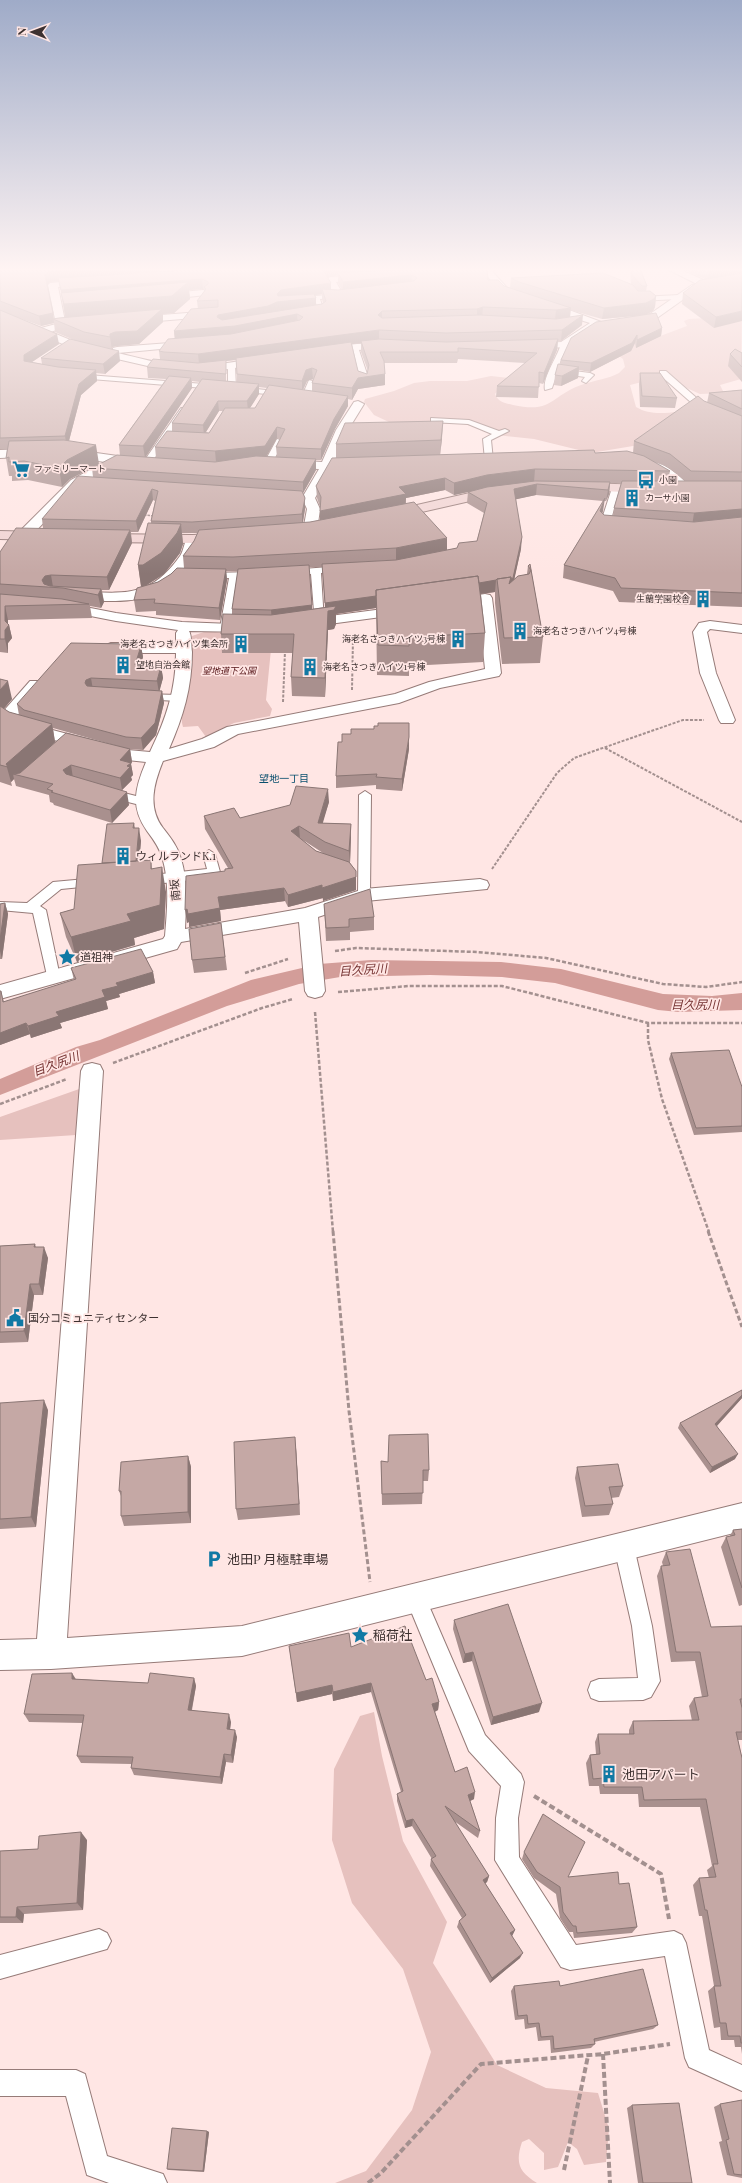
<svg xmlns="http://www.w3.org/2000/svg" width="742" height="2183" viewBox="0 0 742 2183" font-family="'Playfair Display','Noto Sans JP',serif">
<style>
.green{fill:#e6c1be}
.water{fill:#d39d99}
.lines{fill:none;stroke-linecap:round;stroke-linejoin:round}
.lane-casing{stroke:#967b78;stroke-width:2}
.street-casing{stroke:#967b78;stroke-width:2}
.secondary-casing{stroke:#967b78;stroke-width:2}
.path-far4{stroke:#a3908f;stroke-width:1.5;stroke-dasharray:2.5 1;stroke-linecap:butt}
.path-far3{stroke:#a3908f;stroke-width:2;stroke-dasharray:3 1.5;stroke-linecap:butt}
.path-far2{stroke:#a3908f;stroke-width:2.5;stroke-dasharray:4 2;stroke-linecap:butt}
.path-far1{stroke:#a3908f;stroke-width:3;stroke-dasharray:5 2.5;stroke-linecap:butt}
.path{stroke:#a3908f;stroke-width:4;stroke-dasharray:6 3;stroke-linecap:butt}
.lane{fill:#fff;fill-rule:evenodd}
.street{fill:#fff;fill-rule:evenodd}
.secondary{fill:#f1d4d3;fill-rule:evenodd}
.wall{fill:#a9908e;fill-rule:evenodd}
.shaded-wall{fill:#8a7674}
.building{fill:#c5a8a5;stroke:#8a7674}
.labels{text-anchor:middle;stroke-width:3.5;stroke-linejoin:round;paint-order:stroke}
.far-poi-label{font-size:9px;fill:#3d3130;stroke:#ffe6e4;text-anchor:start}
.far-park-label{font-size:9px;font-style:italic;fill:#521114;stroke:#ffe6e4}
.far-neighbourhood-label{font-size:10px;fill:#094f6d;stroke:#ffe6e4}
.poi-label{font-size:11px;fill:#3d3130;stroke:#ffe6e4;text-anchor:start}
.street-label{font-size:11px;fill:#3d3130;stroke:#ffe6e4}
.water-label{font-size:12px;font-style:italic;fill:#743130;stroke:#ffe6e4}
.near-poi-label{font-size:13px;fill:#3d3130;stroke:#ffe6e4;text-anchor:start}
</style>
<rect width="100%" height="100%" fill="#ffe6e4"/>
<path class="green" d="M742,316L741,379L720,385L724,393L700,394L680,385L666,382L646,381L630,385L636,407C649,415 663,413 678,412L657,442L591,453L534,439L496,435L465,424L391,423L374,415L364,402L365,399L394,391L414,383L430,381H467L491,376L509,378L495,394C498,402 505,403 513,405C554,414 550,395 584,384C596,380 608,379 619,373L625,367L623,359L612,351L613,346L655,338L687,326L684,321L689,319Z
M207,631L272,639L266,700L272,709L270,716L234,723L206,737L198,726L183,727C180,717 184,713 186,703C191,681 188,658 192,636Z
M82,1088L76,1135L0,1140V1117Z
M374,1712L382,1756L403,1841L447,1922L433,1963L497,2065L546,2088L598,2093L609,2129L606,2162L584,2165L577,2149L568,2142L558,2167L544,2170V2153L529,2139L522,2142C515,2163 519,2172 537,2183H335L366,2171L412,2110L431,2052L403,1969L352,1903L332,1840L334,1769L360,1716Z"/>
<path class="water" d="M371,960L501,962L561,969L663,994L712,996L742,993V1010L679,1012L658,1010L555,983L502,977L430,975L340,977L299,984L227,1006L0,1095V1079L76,1047L100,1040L251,980L319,964Z"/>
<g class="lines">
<g class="lane-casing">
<path id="lane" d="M342,294L345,296L344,297L320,299L324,312L309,315L306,313L318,310L314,296Z
M637,295L640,297L679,295L682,297L679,299L638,301L634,297Z
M561,343H567L569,348L561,359L558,369L590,373L594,375L586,383L582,381L585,377L557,373L552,388L545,390C542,377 559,355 561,343Z
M351,345L358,347L368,377L367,384L360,382Z
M228,364L235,366L236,388L232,390L228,388Z
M660,371H666L708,408L742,424V429L702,412L660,375Z
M75,374L217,385L221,387L217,389L78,378L74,376Z
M309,380L316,382L309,398H303L302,396Z
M236,387L285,392L289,394L285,396L239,391H236Z
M181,408L188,410L149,466H143L142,464Z
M431,418L469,420L499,431L505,429L509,431L491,440L493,460L489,463L485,460L483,439L492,434L468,424L431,422Z
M277,439L284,441L271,465H265L264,463Z
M616,485L620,488L610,523L620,526L615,529L602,527L600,525L612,488Z
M343,566L348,569L346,571L321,573L324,622L319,625L315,624L311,574L289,576L284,573L289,570Z
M257,572L260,573V577L238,578L230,628L229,630H221L220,628L229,578L207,579L202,576L207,573Z
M142,694L179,695L184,698L179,701L138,699L137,697L138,695Z
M108,789L148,799L150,802L144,806L104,796L102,793Z
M365,791L371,795L370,895L364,899L358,895L359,795Z
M209,850L215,854L220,872L218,875C206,878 143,889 137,880L143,876L207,869L203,854Z
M97,878L102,879L103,882L102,885L61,889L40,906L46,910L60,977L58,980H48L33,913L0,910V902L27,903L53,882Z
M624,1537L631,1540L634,1547L652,1626L660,1681L651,1697L643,1700L599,1701L591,1698L588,1690L591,1682L599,1679L638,1678L632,1626L614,1547L617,1540Z
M416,1589L423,1592L485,1735L521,1774L524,1782L518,1818L519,1857L576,1945L674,1931L682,1935L686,1943L709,2050L742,2065V2091L689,2067L685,2058L665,1956L570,1970L561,1967L495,1860L496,1818L501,1786L469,1751L406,1599L409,1592Z
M99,1929L107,1933L111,1941L107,1949L0,1979V1955Z
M0,2070H76L85,2074L107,2156L163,2174L167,2183H109L87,2175L66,2096H0Z"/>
</g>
<g class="street-casing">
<path id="street" d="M156,269H168L197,283L195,285H189Z
M418,269H430L414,277L336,282L344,296L339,299L336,298L325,280L330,277L412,271Z
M481,269H490L510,291L518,295L553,304L604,323L568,347L525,349L524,347L525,345L529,344L561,342L590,323L512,299L504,295Z
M667,269H679L708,282L742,276V282L698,289L657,318L624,323V319L650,314L692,285L697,284Z
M89,279L94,282L92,284L58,287L66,326L51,332L85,346L113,352V348L117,347L196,341L197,343L192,346L118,353C139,358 160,364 182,366C210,367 238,361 265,357L270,360L265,363L216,371L183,372L165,370L78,350L0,319V312L41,328L56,324L48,285L50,283Z
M203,290L206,291V295L160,300L155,297L160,294Z
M214,311L218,312V316L134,323L129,320L134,317Z
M390,343L395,346L394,348L357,350L323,355L318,352C324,344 377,343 390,343Z
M358,401L364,404L348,430L334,462L358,461L364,465L358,469L331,470L315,498L320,509L317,531L310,535L305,534L303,531L307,509L302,498L319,469L287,468L281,464L287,460L322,462L336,430L354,402Z
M36,449L42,453L40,456L0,458V450Z
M68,449L139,459L145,463L139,467L120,464L79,486L29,538H19L17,535L19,532L71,480L105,462L64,456L62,453Z
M644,457C660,461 682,475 691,489L690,492H680L667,479L640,464L638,461Z
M193,535L200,539C198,551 192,559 184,568C180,574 176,580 171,585C148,606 101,601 73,599L68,598L66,595L68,592L73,591C121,593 149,600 180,556C184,550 184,542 188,536Z
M485,594L490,595L492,598L501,673L499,676L440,688L399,703L238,734L214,747L163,761C154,783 147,807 163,828C170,837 178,847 181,859C188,881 186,906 185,929L305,908L364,889L480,879L487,881L489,885L487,889L366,901L318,917L325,991L322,996L315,998L308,996L305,991L299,922L181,942L177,949L0,999V985L163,939L165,936C167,911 170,882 162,857C159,847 153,839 147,831C130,807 135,788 146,762L127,760L14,729L1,720L0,715L30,681H42L44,684L17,716L26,723L128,750L150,752C166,719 176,689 176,653H111L106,651L103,648L106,645L111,643H176V633L178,630L116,621L65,611L0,606V598L65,603L116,613L182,622L256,625L258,628L256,631L251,632L189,631C192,636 191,646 192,652C192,688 183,717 169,749L202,739L227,727L395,694L429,682L485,669L478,603L452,607L447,606L445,603L447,600L452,599Z
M406,606L411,607L413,610L411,613L307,627L302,626L300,623L302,620L307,619Z
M710,621L742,625V633L710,629L707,632L716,673L735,720L733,723H721L719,720L700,673L693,632L699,623Z
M92,1063L100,1065L103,1071L67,1638L242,1626L742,1503V1531L242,1656L51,1669L0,1670V1640L37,1639L81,1071L84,1065Z"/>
</g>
<g class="secondary-casing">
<path id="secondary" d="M580,483L650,485L656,489L650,493L576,490L574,487Z
M496,487L502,491L501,494L391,519L384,515L386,512Z
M0,531L41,532L48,536L41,540L0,539Z
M225,533L232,537L230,540L193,543L101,542L94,538L101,534L193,535Z"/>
</g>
<path class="path-far4" d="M144,515L155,516
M353,639V635"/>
<path class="path-far3" d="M352,690L353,638
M283,702L285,651
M605,748L742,822
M492,869L557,773L574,758L683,720H704"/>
<path class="path-far2" d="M335,951L356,948L477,952L546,958L663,984L706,987L742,982
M245,973L288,959
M338,992L409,986H502L648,1023H742
M315,1012L333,1232
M648,1023V1040L662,1099L709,1232
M113,1063L262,1008L293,999
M0,1104L67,1079"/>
<path class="path-far1" d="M333,1231L349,1411L370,1582
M708,1231L742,1327"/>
<path class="path" d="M534,1796L661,1874L669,1919
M603,2054L610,2183
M564,2170L588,2056
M368,2183L381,2173L481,2064L603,2054L670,2044"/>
<use href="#lane" class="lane"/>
<use href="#street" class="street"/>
<use href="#secondary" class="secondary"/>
</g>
<path class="wall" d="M0,269L160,270V272L487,269L488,280L510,288L511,278L631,284L630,269H640L647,286L646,291L656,296L655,307L653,311L645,315L602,319L570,310V317L582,325L561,341H558L557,350L543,384L539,383L538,398L496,397L497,386L525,363L458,359L457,363H384L385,385L358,389L352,400L348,399V406L335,429L321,460H316V470L303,493L305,498V509L303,523L310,522L320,520V507L317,498L316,486L336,458V444L442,438L440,455L633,453L634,441L704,401L707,403L709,393L742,390V607L619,602L613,591L563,578L564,565L603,501L536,495L516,499L521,549L514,579L527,574L528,566L530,564L543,637L540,663L502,664L495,603V592L481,594L485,633L483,662L409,666V676L377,675L376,608L336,614V624L334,629L328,630L325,697L292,696L291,677L293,653H222L221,634L232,614V609L238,571H226L227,580L220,620L156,615V611L136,612L134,600L141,586L138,565L151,523V521L155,501L153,500L138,532H131L132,543L109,590H102L104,602L101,608L90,606L92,618L8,620V624L9,625L12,638L8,643V653L0,652V552L43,528L42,519L93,477L92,468L120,456L119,445L166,379L148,378L147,367L160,359L159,351L175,339L174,331L198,309L197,301L204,292V289H203L189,290L190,299L174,313L163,314V322L139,344L117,346L112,347V349L120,361L105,374L96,373L97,381L81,395L69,441L99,464L70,479L62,487L28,480L12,481V476H9L6,458L7,449H0ZM338,275V283L342,290H331L328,277L330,276ZM59,281L65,317L54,319L47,285L50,282ZM322,294V299L323,303L322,304L316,305V298L315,295ZM8,314L41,326L54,323L55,332L74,340L41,358L42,364L32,362L59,344ZM361,343V352L368,371L367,374L358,371L352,344ZM236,360L237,382L226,381V361ZM313,379L312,383V391L303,390L307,381ZM192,381L200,382L172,423V431L155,447L156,458L145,457L192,388ZM259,387L267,388L255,408H250L259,394ZM219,411H223L209,433L206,432ZM277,438L280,439L276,447L277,457H266ZM651,461L668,467L685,481H668L670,471ZM610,483H621L614,508L613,516L604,515L602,514L604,501H606L609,494ZM445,490L454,495L468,492L467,503L484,513L477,541L457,548L447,550L406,503V498ZM182,533H197L194,541L183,556L184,568L158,582L147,585L164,574L180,553L183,544ZM309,567H322L325,607L312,609Z
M683,269H742L714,328L682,304L683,293L705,279L684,270Z
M662,328L661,336L636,348L635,343L631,351L590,372L579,370L578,378L561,386L554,385L555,375L560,365L561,360Z
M742,353V382L728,366L730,354Z
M640,373L677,398L675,408L640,407L639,384Z
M131,644L132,646H141L143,657L140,666H161L163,678L159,691H162L164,703L156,735L143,750L128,749L53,728L55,742L130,749L132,762L131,764L133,775L131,777L132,780L122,790L129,805L112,823L54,805L53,803L50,802L49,795L16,786L14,779L11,782L12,786L0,782V679L12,699L4,709L9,712L19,715L17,704Z
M409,749L402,791L376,789V785L336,788V776Z
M329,802L322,823L351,824V836L350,863L356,871V890L323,901V898L288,907L285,901L220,910L221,921L189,927V922L187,923L225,871L228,868L205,829L204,816L240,818ZM302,840L306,842L323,853L316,851Z
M134,823L135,828L141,841L139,861L151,860L152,869L166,892L164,929L134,938L135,945L77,962L66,937L60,913L74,909L102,863Z
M5,903L8,914L2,959H0V904Z
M324,904L374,917V930L350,932V940L326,941Z
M221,923L227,970L194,973L192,960Z
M71,968L153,972L155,983L119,994L120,997L106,1001L108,1009L60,1023L62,1028L31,1038L30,1034L0,1045L1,991L4,1002L74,980Z
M671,1053L742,1087V1132L694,1135L669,1059Z
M35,1244L36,1247L48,1258L43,1295H34L28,1342L0,1343V1344V1246Z
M742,1390V1398L717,1426L735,1459L710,1473L678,1428L680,1423Z
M0,1403L48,1410L36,1527L0,1529Z
M296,1448L300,1515L238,1520L236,1509Z
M188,1456L191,1467V1523L124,1526L121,1516V1496L119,1491Z
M381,1461L429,1470L428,1481H423L422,1504L382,1505Z
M577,1467L623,1486L619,1497L611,1498L613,1504L609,1515L582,1517L575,1478Z
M742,1529V1605L739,1606L721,1547L726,1537L730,1536L733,1530Z
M666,1552L711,1627L742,1626V1740H738L742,1758V2054L741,2047H735L734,2040H721L720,2027L714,2028L708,1991L714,1986L702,1916H699L693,1885L699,1878H709L707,1870L712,1866L700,1807H639L638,1794H600L599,1786H589L586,1763L590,1755L596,1754L595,1742L598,1734H629V1730L633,1721H692L689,1706L694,1698L702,1697L695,1661L671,1662L657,1576L661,1566H663L662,1562Z
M454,1620L539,1712L491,1725L472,1661L463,1663L453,1629Z
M289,1646L351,1647L426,1680L439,1702L438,1710L435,1712L455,1772L474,1799L470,1801L480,1831L478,1838L454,1821L489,1876L487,1882L485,1883L515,1930L512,1936L520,1958L490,1983L457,1927L459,1921L462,1918L430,1866L431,1859H432L412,1826L405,1828L397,1801V1794L401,1792L371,1692L333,1701L332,1694L297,1702Z
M194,1678L196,1686L192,1710L231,1722L230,1729L237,1737L233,1763L226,1762L222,1784L134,1775L131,1768V1764L81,1763L77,1756L83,1723L29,1722L24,1714L76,1679L148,1683Z
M87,1840L83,1910L24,1914L23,1923H0V1851L38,1849Z
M524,1852L568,1877L619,1884L637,1927L632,1933L574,1938L573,1932H569L560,1918L556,1894L534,1878L522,1859Z
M514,1986H560L658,2025L653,2029L594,2042L595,2044L591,2048L551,2053L550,2040L538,2041L536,2027L525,2029L524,2019L515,2020L511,1991Z
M742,2100V2178L727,2175L719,2142L722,2141L714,2107L720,2104Z
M632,2105L692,2183H638L627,2108Z
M207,2131L209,2132L204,2172L169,2170L167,2169Z"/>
<path class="shaded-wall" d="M89,269H161L160,270V273L50,282L47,285L45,275L48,272Z
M325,269H425L338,273V275L330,276L324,280L323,270Z
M717,269H742V275L708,280L710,270Z
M412,275V285L343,292V282Z
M202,279L203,289L189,290L190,299L174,313L163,314V322L139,344L117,346L112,347V350L110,337L66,321L61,290Z
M331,283V293L322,289V294L282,301L316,298V308L219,326L217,317L218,315L277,294L281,290Z
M656,296L655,307L653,311L645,315L602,319L604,308Z
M483,307L482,318L477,320V309Z
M571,308L570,318L555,320L556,310Z
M382,311V322L378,315Z
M742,311V321L714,328L716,317Z
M53,313L54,323L41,326L39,316Z
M297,314L298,325L236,337L175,341L174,331Z
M583,315L582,325L561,341L562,330Z
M662,328L661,336L636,348L637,340Z
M379,330V341H361V343L226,361V384V374L199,364L198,354Z
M57,334L59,344L26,366L24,361V355Z
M637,335L635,343L631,351L590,372L591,363Z
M558,339L557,350L543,384L544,373Z
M119,351L120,361L105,374L103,364Z
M579,367L578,378L561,386L562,376Z
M312,368L313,379L307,381L302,392V381L306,370Z
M96,370L97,381L81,395L67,448L65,436L79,384Z
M385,374V385L358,389L352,400V388L358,378Z
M191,378L192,388L145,458L143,446Z
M259,384V394L248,411L247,401Z
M348,396V406L335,429L321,460V449L334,419Z
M218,401L219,411L204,435L203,425Z
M443,421L442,438L440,457L441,440Z
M277,427V438L266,457L216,462L215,451Z
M96,445L99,464L70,479L62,487L59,468L67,460Z
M316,459V470L303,493V482Z
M535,469L534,482L486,488L454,495V483L487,475Z
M445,478V490L406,498L405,507L320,524V511L399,487Z
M610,482L609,494L606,501L608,490Z
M537,484L536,495L513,500L514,489Z
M152,489L153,500L138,532L136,521Z
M305,498V509L302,526V514Z
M605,498L603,511L599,525L600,511Z
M742,509V521L692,526L694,513Z
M181,524L183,544L180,553L164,574L145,586H141L138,565Z
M130,530L132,543L109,590L107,577Z
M522,537L521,549L512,590L498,592Z
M447,538V553L396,563V548Z
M226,569L227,580L220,620L219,608Z
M51,575L53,587H44L42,580L45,576Z
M496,580L495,592L377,608V596Z
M101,589L104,602L101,608L98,595Z
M376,596V608L336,614V624L334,629L328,630L325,697V603Z
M312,605V617L272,622L271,610Z
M5,606L8,620V626L9,625L12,638L8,643V653L5,639Z
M141,646L143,657L137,677L135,665Z
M161,666L163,678L159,693L157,681Z
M91,678L93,690L88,691L85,683L86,680Z
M8,681L12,699L0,713V690Z
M162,691L164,703L156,735L143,750L141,738Z
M52,724L55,742L19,775L13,774L14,779L11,782L6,764Z
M409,737V749L402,791V779Z
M130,749L132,762L131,764L133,775L131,777L132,780L122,790L120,778V760Z
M71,765L73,778L66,783L63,770Z
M328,789L329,802L319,836L318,823Z
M127,792L129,805L112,823L110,810Z
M351,824V836L350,863L349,851Z
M299,826L300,839L291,831Z
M139,828L141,841L138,875L136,862Z
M162,867L166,892L164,929L134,938L135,945L77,962L71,937L127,914Z
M356,877V890L323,901L322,888Z
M322,885L323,898L288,907V895Z
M284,888L285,901L220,910L221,921L189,927V922L187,923L185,910L218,897Z
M5,903L8,914L2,959L0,951V940Z
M153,972L155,983L119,994L120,997L106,1001L108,1009L60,1023L62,1028L31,1038L28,1026L56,1012L116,983Z
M26,1023L30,1034L0,1045V1033Z
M44,1247L48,1258L43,1295L39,1284Z
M30,1284L34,1295L28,1342L24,1331Z
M742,1395V1398L713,1430L715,1424Z
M44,1400L48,1410L36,1527L31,1517Z
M295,1437L296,1448L300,1515L299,1504Z
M738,1454L735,1459L710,1473L712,1467Z
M188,1456L191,1467V1523L188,1512Z
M473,1652L472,1661L463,1663L465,1654Z
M72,1673L77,1681L72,1679Z
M194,1678L196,1686L190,1718L188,1710Z
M371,1683V1692L333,1701V1692Z
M332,1685V1694L297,1702L296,1693Z
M439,1702L438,1710L431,1713L432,1704Z
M542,1703L539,1712L491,1725L493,1717Z
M229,1714L231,1722L229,1737L227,1729Z
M235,1730L237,1737L233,1763L231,1755Z
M224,1754L226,1762L222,1784L220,1777Z
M475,1792L474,1799L466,1803L468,1795Z
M413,1819L412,1826L405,1828L406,1821Z
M81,1832L87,1840L83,1910L77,1903Z
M489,1876L487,1882L481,1887L483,1880Z
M17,1907L24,1914L23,1923L16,1917Z
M515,1930L512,1936L510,1933Z
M523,1953L520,1958L490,1983L492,1978Z
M207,2131L209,2132L204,2172L203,2171Z"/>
<path class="building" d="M0,269H89L48,272L45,275L53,313L39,316L0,301Z
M177,269H325L323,270L331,283L281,290L277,294L278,296L314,294L316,298L277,302L268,306L218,315L217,317L222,320L322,304L326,301L322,289L338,290L414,281L417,278L412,275L343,282L338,273L415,269H487L488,280H498L504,286L571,308L556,310L483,307L477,309L382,311L378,315L382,318L480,315L556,319L583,315L562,330L446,333L379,330L198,354L164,352L159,351L168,339L231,334L300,320L303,317L297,314L235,326L174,331L191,309L218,307V300L197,301L206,289L204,287L208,284V282L202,279L61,290L58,278L173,271Z
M632,269H640L647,286H642L632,275Z
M707,269H717L710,270Z
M603,273L633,285L638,291H650L656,296L654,299L646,303L604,308L519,282L511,278Z
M742,273V311L716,317L683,293L700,280Z
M188,282L172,296L64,304L61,293Z
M162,309L137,331L115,332L110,334V337L84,332L53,319L59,318Z
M0,310L57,334L24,355V361L58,367L96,370L79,384L65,436L0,438Z
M656,313L662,328L637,340V335L632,343L591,363L561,360L571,338L596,322Z
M70,339L119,351L103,364L41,358Z
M379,339L446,342L558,339L544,373L539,372V387L497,386L537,353L458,348V352H380L384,361L385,374L358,378L352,388L312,383L317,370L312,368L306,370L302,381L237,374L236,358L351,342L358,371L367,374L369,365L361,341Z
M735,349L742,353V367L730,354Z
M153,359L198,363L226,360V374L147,367Z
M558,364L579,367L562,376L555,375Z
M640,373H660L677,398L642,396Z
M169,376L191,378L143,446L119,445Z
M202,379L259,384L247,401H218L203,425L172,423Z
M269,385L348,396L334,419L321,449L276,447L285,429L277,427L265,446L215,451L155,447L167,431L209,433L225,408H255Z
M742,390V409L709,393Z
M698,396L704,401L742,416V472L691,471L670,454L634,441Z
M443,421L441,440L336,444L345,423Z
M64,440L96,445L67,460L59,468L24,461L9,462V457L6,458L9,441Z
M594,450L595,453L627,451L644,456L670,471L535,469L487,475L454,483L445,478L399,487L406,494L320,511L321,497L316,486L332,458Z
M117,455L215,462L256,456L316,459L303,482L92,468Z
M78,476L302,491L305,498L302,514L192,522L151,521L158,491L152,489L136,521L42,519Z
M535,481L610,482L608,490L537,484L514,489L522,537L513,578L511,579V577L497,579L496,580L479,583L478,576L376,590V596L325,603L322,564L396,560L457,548L459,543L477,541L487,503L468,492L487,487Z
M622,481H742V509L694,513L614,508Z
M605,498L600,511L604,515L694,522L742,517V593L621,588L615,578L564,565Z
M414,502L447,538L396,548L233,557L183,556L194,541L199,530L310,522Z
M148,523L181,524L177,533L161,553L143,565H138Z
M16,528L130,530L107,577L51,575L45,576L42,580L44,584L50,586L101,589L98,595L63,588L0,584V552Z
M530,564L543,637L504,638L497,579L511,577L509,584L518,576L529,574L531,570L528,566Z
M309,565L312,605L271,610L232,609L238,569Z
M177,568L226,569L219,608L154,603L155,599L134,600L137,588L158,582L171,574Z
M478,576L485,633L409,637V646L378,645L376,590Z
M0,594L62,599L89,604L5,606V621L9,625L5,630V639H0Z
M336,606L334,610L328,611L325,678L291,677L294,634H221L223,614L271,615Z
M71,643L131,644V646H141L135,665L161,666L157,681L91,678L86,680L85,683L87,686L162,691L155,723L141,738L126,737L24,710L17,704Z
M0,679L8,681L0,690Z
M0,706L9,712L52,724L6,764L8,767L0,765Z
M378,723H409V737L402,779L376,777L377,774L336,776L338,742H342V734H351V729H374V726H378Z
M66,733L130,749L120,760L131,763L127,766L130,767L120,778L71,765L63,770L66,774L127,792L110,810L51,792L53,791L47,789L53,784L13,774L20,773Z
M296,786L328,789L318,823L351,824L349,851L325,842L299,826L291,831L316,851L349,862L356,871V877L322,888V885L288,895L284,888L218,897L220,908L188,914L187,909L185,910L186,876L225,871V869L233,868L204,816L234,808L240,818L290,805Z
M134,823L133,828H139L136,861L102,863L107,824Z
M151,860V869L162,867L160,905L127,914L131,921L71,937L60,913L74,909L78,865Z
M370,889L374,917L349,919V927L326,928L324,904Z
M5,903L0,940V904Z
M221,923L225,957L192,960L189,929Z
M141,949L153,972L116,983L118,986L102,990L105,997L56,1012L59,1016L28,1026L26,1023L0,1033V991H1L3,1002L76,979L71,968Z
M729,1050L742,1087V1126L696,1128L671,1053Z
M35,1244L34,1247H44L39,1284H30L24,1331L0,1332V1246Z
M742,1390V1395L715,1424L738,1454L712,1467L680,1423Z
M44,1400L31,1517L0,1519V1403Z
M428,1434L429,1470H423V1493L382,1494L381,1461L388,1462L389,1435Z
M295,1437L299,1504L236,1509L234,1442Z
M188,1456V1512L121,1516V1491H119L121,1462Z
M618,1464L623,1486L609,1487L613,1504L585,1506L577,1467Z
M742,1529V1588L726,1537L735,1535L733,1530Z
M690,1549L711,1627L742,1626V1699H740L742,1708V1732H736L742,1758V2043H741L740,2036H728L726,2023H720L714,1986H721L707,1910H705L699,1878L716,1877L713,1864H718L706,1799L644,1800L642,1787H604L603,1778L593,1779L590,1755L600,1754L598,1734H634L633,1721L699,1720L694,1698L708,1696L700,1652H676L661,1566L670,1565L666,1552Z
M508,1604L542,1703L493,1717L473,1652L465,1654L454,1620Z
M405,1626L426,1680L432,1678L439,1702L432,1704L455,1772L467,1767L475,1792L468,1795L480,1831L445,1806L489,1876L483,1880L515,1930L510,1933L523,1953L492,1978L459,1921L466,1915L431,1859L436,1856L413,1819L406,1821L397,1794L403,1791L371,1683L333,1692L332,1685L296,1693L289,1646L349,1633L351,1647Z
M72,1673V1679L148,1683L150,1673L194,1678L188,1710L229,1714L227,1729L235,1730L231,1755L224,1754L220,1777L131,1768L133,1757L77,1756L84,1715L24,1714L32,1674Z
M543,1814L585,1842L568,1877L618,1872L619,1884L629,1883L637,1927L577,1933L576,1926H573L563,1912L560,1887L537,1872L524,1852Z
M81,1832L77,1903L17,1907L16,1917H0V1851L38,1849L39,1836Z
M643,1969L658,2025L594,2039L595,2044L554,2049L553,2036L541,2037L539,2023L528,2024L527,2015L518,2016L514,1986L559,1981L560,1986Z
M742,2100V2175L734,2174L726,2140L729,2139L720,2104Z
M679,2103L692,2183H643L632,2105Z
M172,2128L207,2131L203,2171L167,2169Z"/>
<linearGradient id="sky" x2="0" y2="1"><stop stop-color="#9fabc8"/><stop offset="0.47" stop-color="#fff4f3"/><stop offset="1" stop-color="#fff4f3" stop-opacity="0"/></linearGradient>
<rect width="742" height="574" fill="url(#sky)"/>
<defs>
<g id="supermarket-bare" transform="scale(1.38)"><path d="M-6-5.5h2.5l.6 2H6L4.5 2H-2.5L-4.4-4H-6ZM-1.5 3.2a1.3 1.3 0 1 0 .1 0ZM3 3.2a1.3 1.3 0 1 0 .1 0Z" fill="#1179a4" stroke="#ffe6e4" stroke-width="2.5" paint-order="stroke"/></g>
<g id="bus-bare" transform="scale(1.38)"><path d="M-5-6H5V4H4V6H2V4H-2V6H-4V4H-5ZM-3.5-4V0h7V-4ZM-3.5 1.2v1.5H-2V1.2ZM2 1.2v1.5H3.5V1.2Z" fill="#1179a4" stroke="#ffe6e4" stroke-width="2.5" paint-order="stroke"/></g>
<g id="building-bare" transform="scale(1.38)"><path d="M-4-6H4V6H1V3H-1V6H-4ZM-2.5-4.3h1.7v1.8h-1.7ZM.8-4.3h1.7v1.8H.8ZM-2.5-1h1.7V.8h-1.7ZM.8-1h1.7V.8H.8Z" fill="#1179a4" stroke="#ffe6e4" stroke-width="2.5" paint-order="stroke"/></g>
<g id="sight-bare" transform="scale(1.38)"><path d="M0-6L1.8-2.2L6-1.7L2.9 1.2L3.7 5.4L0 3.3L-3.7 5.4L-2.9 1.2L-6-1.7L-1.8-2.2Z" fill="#1179a4" stroke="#ffe6e4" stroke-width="2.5" paint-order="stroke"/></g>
<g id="civic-bare" transform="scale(1.38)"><path d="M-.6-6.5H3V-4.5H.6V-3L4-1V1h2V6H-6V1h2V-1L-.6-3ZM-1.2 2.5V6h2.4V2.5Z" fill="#1179a4" stroke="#ffe6e4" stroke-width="2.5" paint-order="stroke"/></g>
<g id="parking-bare" transform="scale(1.38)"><path d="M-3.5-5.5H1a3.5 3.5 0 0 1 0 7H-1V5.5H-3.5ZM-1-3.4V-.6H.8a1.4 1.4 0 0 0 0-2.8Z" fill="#1179a4" stroke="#ffe6e4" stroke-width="2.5" paint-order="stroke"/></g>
</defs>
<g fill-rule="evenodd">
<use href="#supermarket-bare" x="21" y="469"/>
<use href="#bus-bare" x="646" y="480"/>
<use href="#building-bare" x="632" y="498"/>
<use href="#building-bare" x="703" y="599"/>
<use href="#building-bare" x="520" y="631"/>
<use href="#building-bare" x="458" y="639"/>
<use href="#building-bare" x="241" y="644"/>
<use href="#building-bare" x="123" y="665"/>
<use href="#building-bare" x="310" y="667"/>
<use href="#building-bare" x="123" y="856"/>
<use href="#sight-bare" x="67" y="957"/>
<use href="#civic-bare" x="15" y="1318"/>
<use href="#parking-bare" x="214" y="1559"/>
<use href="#sight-bare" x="360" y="1635"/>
<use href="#building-bare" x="609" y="1774"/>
</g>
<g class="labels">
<g class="far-poi-label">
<text x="34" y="472">ファミリーマート</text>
<text x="659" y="483">小園</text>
<text x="645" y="501">カーサ小園</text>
<text x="690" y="602" text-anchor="end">生蘭学園校舎</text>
<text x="533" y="634">海老名さつきハイツ4号棟</text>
<text x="445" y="642" text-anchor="end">海老名さつきハイツ3号棟</text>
<text x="228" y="647" text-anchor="end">海老名さつきハイツ集会所</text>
<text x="136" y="668">望地自治会館</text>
<text x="323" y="670">海老名さつきハイツ1号棟</text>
</g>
<g class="far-park-label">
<text x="229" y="674">望地道下公園</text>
</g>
<g class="far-neighbourhood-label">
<text x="284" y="782">望地一丁目</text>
</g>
<g class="poi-label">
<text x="136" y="860">ウィルランドK.1</text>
<text x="80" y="961">道祖神</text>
<text x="28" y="1322">国分コミュニティセンター</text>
</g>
<g class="street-label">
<text transform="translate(175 890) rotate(-95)" y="4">南坂</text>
</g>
<g class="water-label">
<text transform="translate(363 970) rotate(-4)" y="4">目久尻川</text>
<text x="695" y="1009">目久尻川</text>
<text transform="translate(56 1064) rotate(-21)" y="4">目久尻川</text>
</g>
<g class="near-poi-label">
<text x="227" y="1564">池田P 月極駐車場</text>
<text x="373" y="1640">稲荷社</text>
<text x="622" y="1779">池田アパート</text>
</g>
</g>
<g transform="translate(32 32) rotate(271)" stroke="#ffe6e4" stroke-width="3" paint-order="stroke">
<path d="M0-3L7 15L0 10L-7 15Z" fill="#3d3130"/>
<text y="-6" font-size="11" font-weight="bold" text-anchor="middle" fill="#3d3130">N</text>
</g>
</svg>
